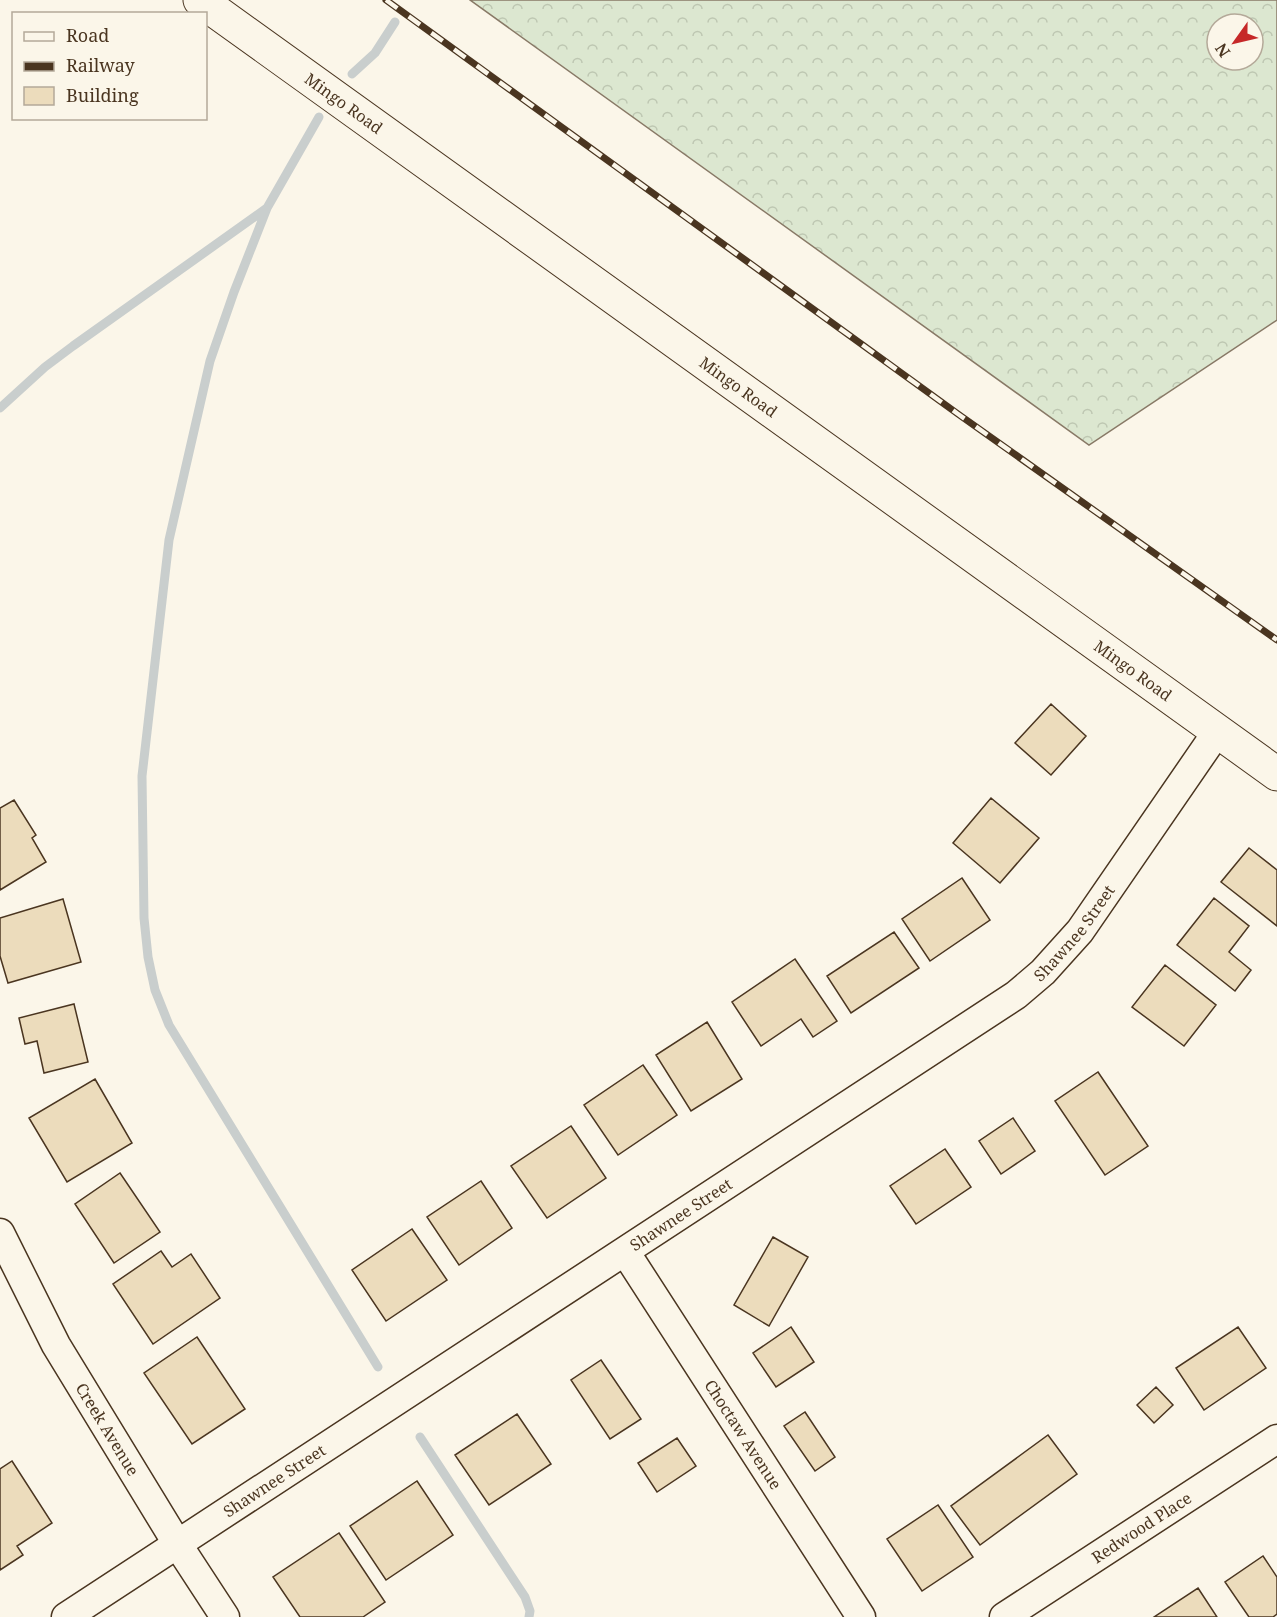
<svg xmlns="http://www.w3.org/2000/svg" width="1277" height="1617" viewBox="0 0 1277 1617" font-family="'Noto Serif',serif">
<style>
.forest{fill:url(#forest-crowns);stroke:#887966;stroke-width:1.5;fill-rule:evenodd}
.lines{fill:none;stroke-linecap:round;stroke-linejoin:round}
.stream{stroke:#c9cecd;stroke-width:9}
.building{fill:#ecdcbc;stroke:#4a3520;stroke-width:1.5}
.street-casing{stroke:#4a3520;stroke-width:31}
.secondary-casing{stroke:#4a3520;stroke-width:35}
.street{stroke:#fbf6e9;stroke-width:28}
.secondary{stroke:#fbf6e9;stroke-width:33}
.rail-casing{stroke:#4a3520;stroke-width:7}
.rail{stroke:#fbf6e9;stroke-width:4.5;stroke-dasharray:14;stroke-linecap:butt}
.labels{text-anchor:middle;stroke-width:4.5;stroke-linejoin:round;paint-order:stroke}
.street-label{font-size:16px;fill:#4a3520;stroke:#fbf6e9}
</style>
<defs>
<pattern id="forest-crowns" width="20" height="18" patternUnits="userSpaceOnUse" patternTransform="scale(1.5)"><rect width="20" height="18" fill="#dce7d0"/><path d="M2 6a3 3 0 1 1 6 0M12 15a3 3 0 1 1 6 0" fill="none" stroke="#bec7b2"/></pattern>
</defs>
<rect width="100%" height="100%" fill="#fbf6e9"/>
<path class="forest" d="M470,0H1277V320L1089,445ZM1217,24H1253V60H1217Z"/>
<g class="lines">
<path class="stream" d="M352,74L375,53L395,22
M319,117L267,208L234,292L210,361L169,540L142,776L144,918L148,957L155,990L169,1025L378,1367
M0,408L45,367L73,346L267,208
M420,1437L525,1597L530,1611L529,1617"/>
</g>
<path class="building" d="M1051,704L1086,736L1051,775L1015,743Z
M991,798L1039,838L1000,883L953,843Z
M14,800L36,835L32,838L46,862L0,890V808Z
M1249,848L1277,870V926L1221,882Z
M962,878L990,920L930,961L902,919Z
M1214,898L1249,926L1229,952L1251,970L1235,991L1177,945Z
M63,899L81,962L8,983L0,956V918Z
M894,932L919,968L851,1013L827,976Z
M795,959L837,1021L813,1037L801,1019L761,1046L732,1002Z
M1165,965L1216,1005L1184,1046L1132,1007Z
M74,1004L88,1062L44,1073L37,1041L25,1044L19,1018Z
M707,1022L742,1079L691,1111L656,1055Z
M643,1065L677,1115L618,1155L584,1105Z
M1098,1072L1148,1146L1105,1175L1055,1101Z
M95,1079L132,1143L67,1182L29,1118Z
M1013,1118L1035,1151L1001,1174L979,1141Z
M571,1126L606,1178L547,1218L511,1166Z
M945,1149L971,1187L916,1224L890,1186Z
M120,1173L160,1232L114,1263L75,1204Z
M481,1181L512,1228L459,1265L427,1217Z
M412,1229L447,1280L386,1321L352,1270Z
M773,1237L808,1257L769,1326L734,1305Z
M161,1251L172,1267L191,1254L220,1298L153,1344L113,1284Z
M791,1327L814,1362L776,1387L753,1353Z
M1238,1327L1266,1368L1204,1410L1176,1368Z
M197,1337L245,1409L192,1444L144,1373Z
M601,1360L641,1419L610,1439L571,1380Z
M1156,1387L1173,1405L1154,1423L1137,1405Z
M805,1412L835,1457L815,1471L784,1426Z
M517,1414L551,1464L489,1505L455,1455Z
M1048,1435L1077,1474L980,1545L951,1506Z
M677,1438L696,1466L657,1492L638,1463Z
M12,1461L52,1523L17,1546L23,1555L0,1570V1469Z
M417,1481L453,1535L386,1580L350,1526Z
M938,1505L973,1557L922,1591L887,1539Z
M339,1533L385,1602L363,1617H300L273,1577Z
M1263,1556L1277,1577V1614L1273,1617H1249L1225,1582Z
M1198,1588L1217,1617H1154Z"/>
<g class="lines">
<g class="street-casing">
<g id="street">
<path id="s1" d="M0,1233L56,1345L178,1545L225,1617"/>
<path id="s2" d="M626,1253L861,1617"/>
<path id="s3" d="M66,1617L1016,995L1043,972L1080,931L1217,732"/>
<path id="s4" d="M1004,1617L1277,1439"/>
</g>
</g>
<g class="secondary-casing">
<g id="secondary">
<path id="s5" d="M200,0L1277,774"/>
</g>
</g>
<use href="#street" class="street"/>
<use href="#secondary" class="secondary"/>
<g class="rail-casing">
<path id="rail" d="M386,0L958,414L1277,640"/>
</g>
<use href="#rail" class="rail"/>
</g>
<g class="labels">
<g class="street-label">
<text dy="6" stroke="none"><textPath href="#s5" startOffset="177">Mingo Road</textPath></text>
<text dy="6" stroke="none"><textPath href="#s5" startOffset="663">Mingo Road</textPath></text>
<text dy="6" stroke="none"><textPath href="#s5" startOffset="1149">Mingo Road</textPath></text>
<text dy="6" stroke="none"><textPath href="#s3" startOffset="1221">Shawnee Street</textPath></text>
<text dy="6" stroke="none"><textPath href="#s3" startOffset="735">Shawnee Street</textPath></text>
<text dy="6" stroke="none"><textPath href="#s1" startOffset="224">Creek Avenue</textPath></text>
<text dy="6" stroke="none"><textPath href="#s2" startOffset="216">Choctaw Avenue</textPath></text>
<text dy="6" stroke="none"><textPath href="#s3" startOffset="249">Shawnee Street</textPath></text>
<text dy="6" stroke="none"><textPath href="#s4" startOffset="164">Redwood Place</textPath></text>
</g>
</g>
<rect x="12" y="12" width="195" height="108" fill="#fbf6e9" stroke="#b4a999" stroke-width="1.5"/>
<rect x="24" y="32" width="30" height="9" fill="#fbf6e9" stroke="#b4a999" stroke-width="1.5"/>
<text x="66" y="42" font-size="18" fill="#4a3520">Road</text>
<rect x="24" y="62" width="30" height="9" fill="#4a3520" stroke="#b4a999" stroke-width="1.5"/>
<text x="66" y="72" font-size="18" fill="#4a3520">Railway</text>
<rect x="24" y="87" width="30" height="18" fill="#ecdcbc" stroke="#b4a999" stroke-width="1.5"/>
<text x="66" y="102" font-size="18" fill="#4a3520">Building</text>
<g transform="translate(1235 42) rotate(236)"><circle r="28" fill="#fbf6e9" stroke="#b4a999" stroke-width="1.5"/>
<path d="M0-4.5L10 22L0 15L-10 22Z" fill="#c62828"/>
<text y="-9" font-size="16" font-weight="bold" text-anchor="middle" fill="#4a3520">N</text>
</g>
</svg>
